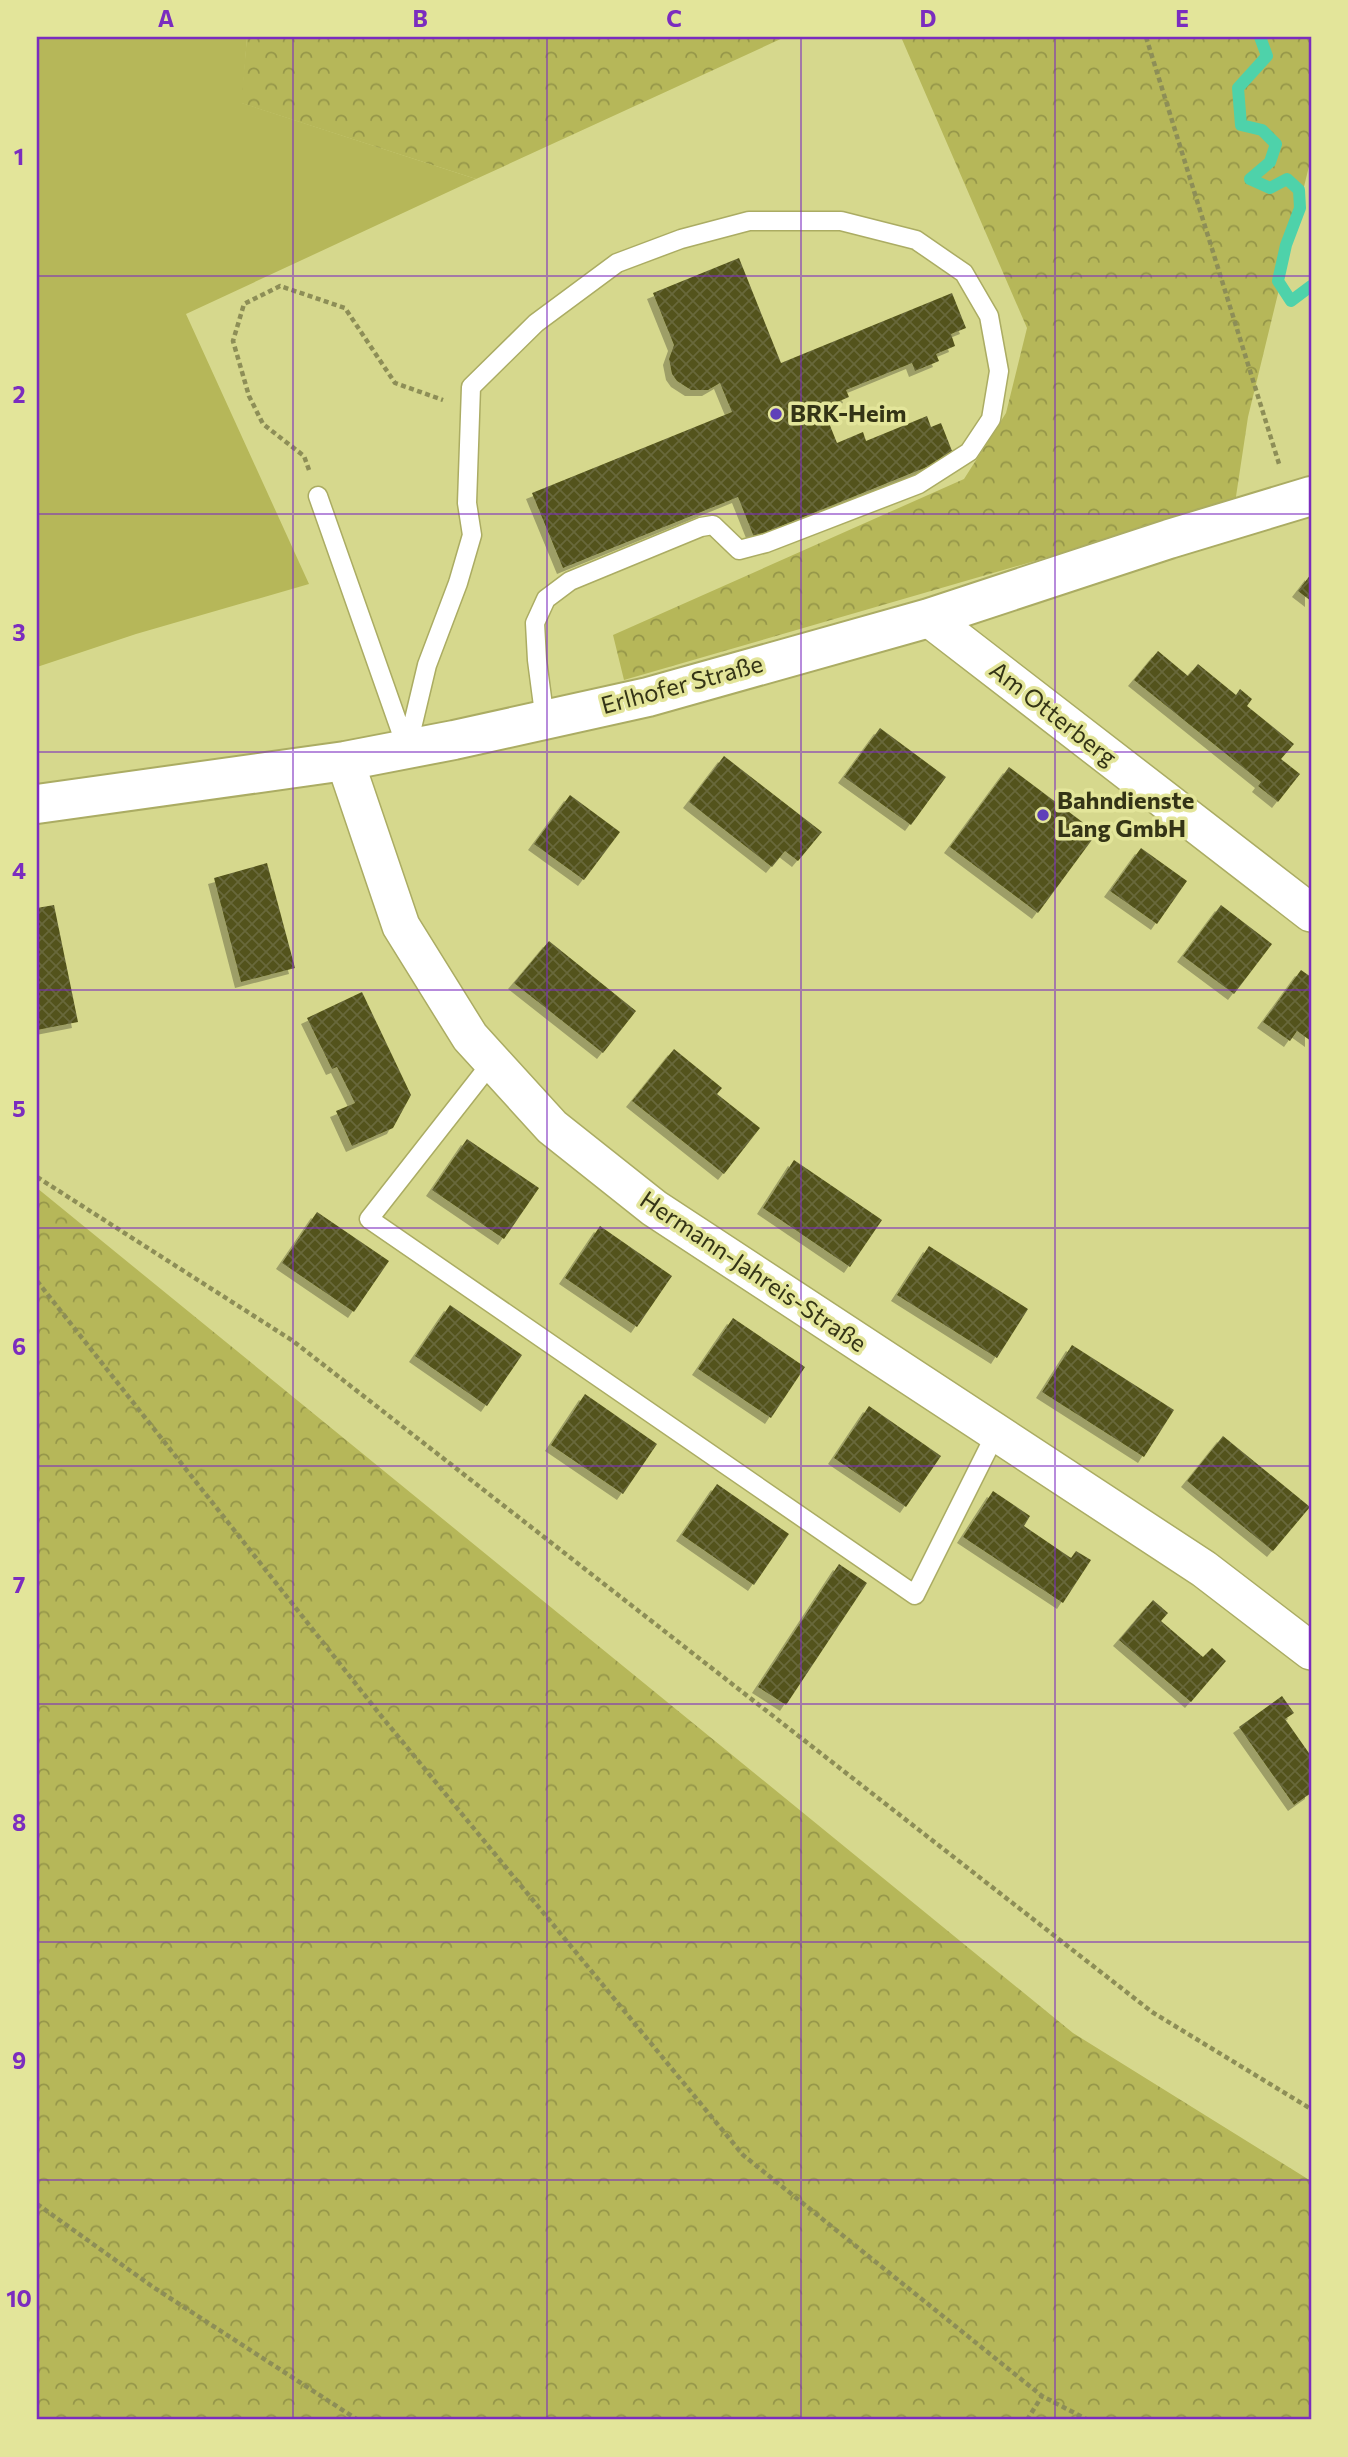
<svg xmlns="http://www.w3.org/2000/svg" width="1348" height="2457" viewBox="0 0 1348 2457" font-family="Commissioner,sans-serif">
<style>
.grass{fill:#b6b759}
.forest{fill:url(#forest-crowns)}
.lines{fill:none;stroke-linecap:round;stroke-linejoin:round}
.stream{stroke:#4ed2aa;stroke-width:12}
.building{fill:url(#building-cross-hatch);filter:url(#shadow)}
.service-casing{stroke:#abac63;stroke-width:21}
.minor-casing{stroke:#abac63;stroke-width:40}
.tertiary-casing{stroke:#abac63;stroke-width:42}
.path{stroke:#8d8e57;stroke-width:4.5;stroke-dasharray:5 3.5;stroke-linecap:butt}
.service{stroke:#fff;stroke-width:18}
.minor{stroke:#fff;stroke-width:37}
.tertiary{stroke:#fff;stroke-width:38}
.grid{fill:none;stroke:#7b2cbf;stroke-width:2;stroke-opacity:0.55}
.poi-dot{fill:#5f40b9;stroke:#e3e59a;stroke-width:2.5}
.labels{text-anchor:middle;stroke-width:7;stroke-linejoin:round;paint-order:stroke}
.poi-label{font-size:24px;font-weight:bold;fill:#343416;stroke:#e3e59a;text-anchor:start}
.street-label{font-size:24px;fill:#343416;stroke:#e3e59a}
.neatline{fill:none;stroke:#7b2cbf;stroke-width:2.5}
.grid-label{font-size:23px;text-anchor:middle;font-weight:bold;fill:#7b2cbf}
</style>
<defs>
<pattern id="forest-crowns" width="20" height="18" patternUnits="userSpaceOnUse" patternTransform="scale(1.75)"><rect width="20" height="18" fill="#b6b759"/><path d="M2 6a3 3 0 1 1 6 0M12 15a3 3 0 1 1 6 0" fill="none" stroke="#959649"/></pattern>
<pattern id="building-cross-hatch" width="8" height="8" patternUnits="userSpaceOnUse" patternTransform="scale(1.75)"><rect width="8" height="8" fill="#52521a"/><path d="M0 0l8 8M0 8l8-8" fill="none" stroke="#68683a"/></pattern>
<filter id="shadow"><feDropShadow dx="-6" dy="6" stdDeviation="0" flood-color="#0004"/></filter>
</defs>
<rect width="100%" height="100%" fill="#d6d88d"/>
<path class="grass" d="M37,37H247L242,103L476,179L186,314L309,584L136,634L37,667Z"/>
<path class="forest" d="M247,37H785L476,179L241,103Z
M901,37H1311V158L1248,417L1235,503L624,680L613,635L964,479L1006,413L1027,328Z
M37,1188L1073,2033L1311,2181V2420H37Z"/>
<g class="lines">
<path class="stream" d="M1260,37L1267,56L1238,88L1241,125L1262,130L1276,144L1270,162L1250,179L1270,188L1287,179L1299,190L1300,208L1286,245L1278,281L1291,301L1311,286"/>
</g>
<path class="building" d="M739,258L781,363L952,293L966,328L951,334L955,346L936,354L939,361L915,371L912,363L846,390L849,397L823,408L837,443L863,432L866,441L927,416L931,427L941,423L954,456L754,537L738,497L563,568L532,493L732,412L720,383L708,390H691L677,381L672,374L669,359L674,345L653,293Z
M1311,574V601L1298,591Z
M1158,651L1188,676L1198,664L1236,695L1240,689L1252,699L1247,706L1294,744L1281,759L1300,774L1278,802L1258,786L1261,782L1134,680Z
M880,728L946,777L911,825L844,777Z
M724,756L822,832L798,861L785,851L772,867L689,802Z
M1009,767L1097,833L1038,913L950,847Z
M570,795L620,832L584,880L534,844Z
M1141,848L1187,881L1157,924L1110,891Z
M267,863L295,968L241,982L214,878Z
M54,905L78,1022L37,1030V908Z
M1221,905L1272,944L1234,994L1183,956Z
M549,941L636,1011L603,1053L514,983Z
M1301,970L1311,977V1041L1297,1031L1290,1041L1263,1022Z
M362,992L411,1095L393,1128L352,1146L336,1111L355,1103L337,1067L332,1069L307,1018Z
M674,1049L722,1088L717,1094L760,1128L724,1174L632,1101Z
M467,1139L539,1188L504,1239L432,1190Z
M794,1160L882,1220L850,1267L763,1208Z
M317,1212L389,1261L354,1312L282,1263Z
M600,1226L672,1276L637,1327L565,1278Z
M929,1246L1028,1309L997,1358L897,1295Z
M450,1305L522,1355L487,1406L415,1356Z
M733,1318L805,1367L771,1418L698,1369Z
M1072,1345L1174,1410L1144,1457L1042,1392Z
M585,1394L657,1444L623,1494L551,1445Z
M869,1406L941,1456L906,1507L834,1458Z
M1223,1436L1310,1507L1273,1551L1187,1481Z
M717,1484L789,1534L754,1585L682,1535Z
M993,1491L1030,1516L1024,1526L1071,1558L1076,1551L1091,1560L1063,1603L963,1537Z
M839,1564L867,1583L786,1705L758,1687Z
M1153,1600L1168,1613L1161,1621L1203,1657L1212,1648L1226,1661L1191,1702L1119,1640Z
M1282,1696L1294,1713L1285,1719L1311,1756V1793L1294,1805L1239,1727Z"/>
<g class="lines">
<g class="service-casing">
<path id="service" d="M318,496L407,749
M407,749L427,665L458,583L472,535L467,503L471,387L536,323L617,263L681,239L749,221H841L916,240L964,273L989,316L999,371L991,419L969,452L919,484L766,543L739,550L713,525L701,527L570,581L546,599L535,623L537,660L545,721
M492,1062L369,1219L915,1595L996,1433"/>
</g>
<g class="minor-casing">
<path id="minor" d="M929,618L1311,913
M345,761L401,926L470,1037L552,1127L654,1208L1204,1569L1311,1651"/>
</g>
<g class="tertiary-casing">
<path id="tertiary" d="M37,804L345,761L454,740L648,697L929,618L1169,539L1311,496"/>
</g>
<path class="path" d="M1146,37L1280,467
M309,470L304,456L263,424L249,396L233,341L244,304L280,286L345,308L395,383L443,400
M37,1177L293,1341L1152,2012L1311,2109
M37,1281L382,1717L743,2155L1042,2396L1088,2420
M37,2204L153,2287L358,2420
M1027,2420L1042,2396"/>
<use href="#service" class="service"/>
<use href="#minor" class="minor"/>
<use href="#tertiary" class="tertiary"/>
</g>
<path class="grid" d="M293,37V2420M547,37V2420M801,37V2420M1055,37V2420M37,276H1311M37,514H1311M37,752H1311M37,990H1311M37,1228H1311M37,1466H1311M37,1704H1311M37,1942H1311M37,2180H1311"/>
<g class="poi-dot">
<circle cx="776" cy="414" r="7"/>
<circle cx="1043" cy="815" r="7"/>
</g>
<g class="labels">
<g class="poi-label">
<text x="790" y="422">BRK-Heim</text>
<text x="1057" y="809">Bahndienste<tspan x="1057" dy="28">Lang GmbH</tspan></text>
</g>
<g class="street-label">
<text transform="translate(682 685) rotate(-15)" y="8">Erlhofer Straße</text>
<text transform="translate(1053 714) rotate(38)" y="8">Am Otterberg</text>
<text transform="translate(753 1272) rotate(34)" y="8">Hermann-Jahreis-Straße</text>
</g>
</g>
<rect width="1348" height="2457" fill="none" stroke="#e3e59a" stroke-width="77"/>
<rect x="38" y="38" width="1272" height="2380" class="neatline"/>
<g class="grid-label">
<text x="166" y="27">A</text>
<text x="420" y="27">B</text>
<text x="674" y="27">C</text>
<text x="928" y="27">D</text>
<text x="1182" y="27">E</text>
<text x="19" y="165">1</text>
<text x="19" y="403">2</text>
<text x="19" y="641">3</text>
<text x="19" y="879">4</text>
<text x="19" y="1117">5</text>
<text x="19" y="1355">6</text>
<text x="19" y="1593">7</text>
<text x="19" y="1831">8</text>
<text x="19" y="2069">9</text>
<text x="19" y="2307">10</text>
</g>
</svg>
